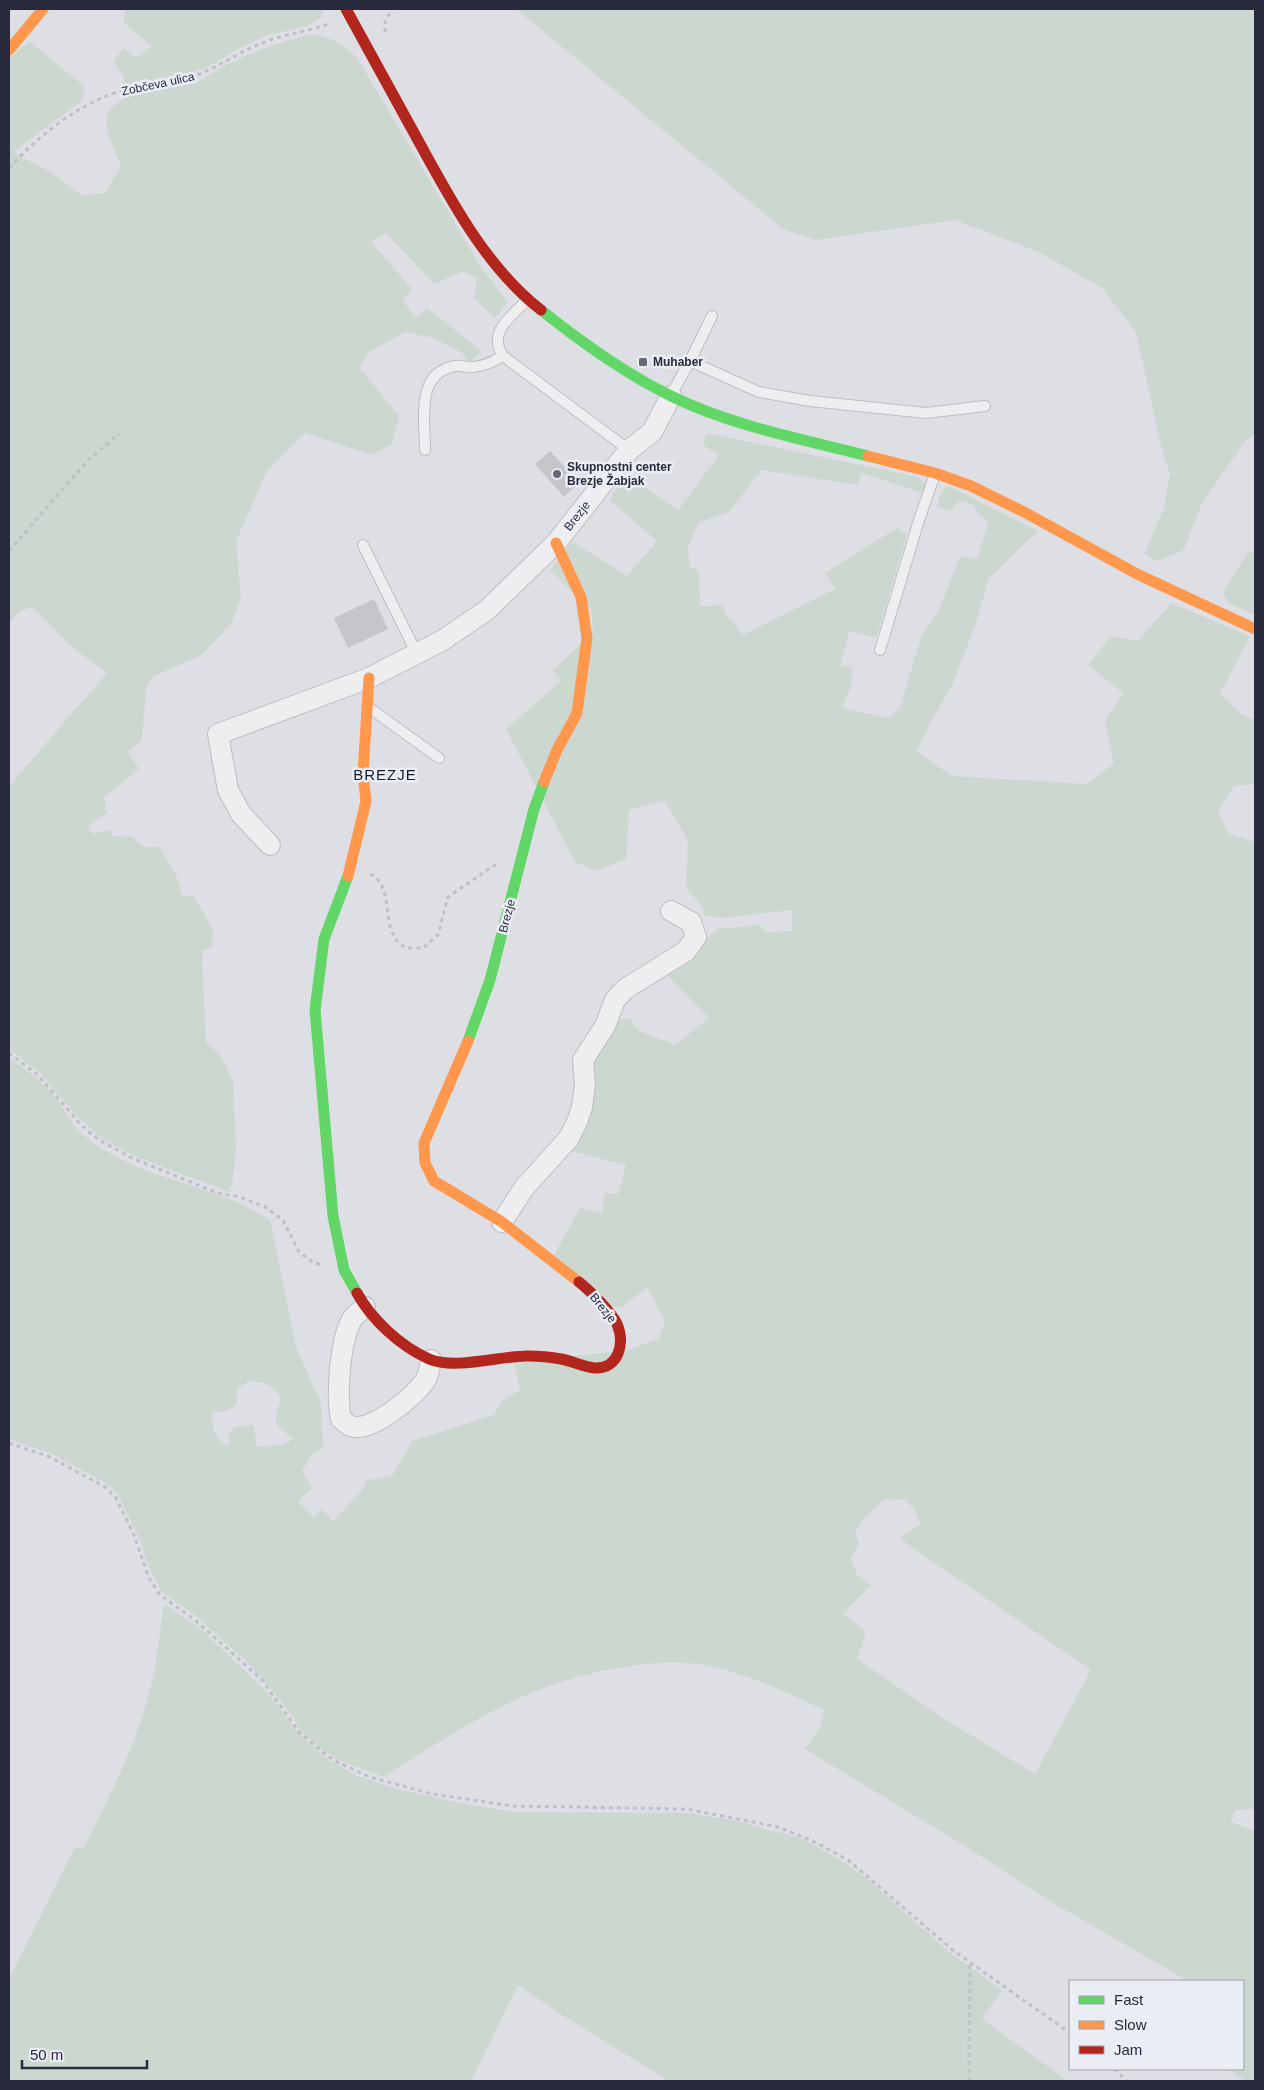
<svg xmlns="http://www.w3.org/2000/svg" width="1264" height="2090" viewBox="0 0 1264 2090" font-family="Arial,sans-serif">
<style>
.green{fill:#ccd7cf;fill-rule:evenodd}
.building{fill:#c4c6ca}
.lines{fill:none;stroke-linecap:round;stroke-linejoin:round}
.lane-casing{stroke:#bdbdc2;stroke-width:12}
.street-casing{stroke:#bdbdc2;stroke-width:22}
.path{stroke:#bfc0c5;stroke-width:3;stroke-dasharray:4 4;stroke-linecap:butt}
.lane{stroke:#eeeef0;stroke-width:10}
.street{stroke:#eeeef0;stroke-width:20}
.fast{stroke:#63d668;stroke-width:11}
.slow{stroke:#ff974d;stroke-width:11}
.jam{stroke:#b3261e;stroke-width:11}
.poi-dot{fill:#676977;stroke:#ebedf4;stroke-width:2}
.labels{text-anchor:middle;stroke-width:5;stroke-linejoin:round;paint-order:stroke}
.street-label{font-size:12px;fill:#272a3c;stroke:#ebedf4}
.poi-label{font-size:12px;font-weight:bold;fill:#272a3c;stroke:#ebedf4;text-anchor:start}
.quarter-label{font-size:15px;letter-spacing:1px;fill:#191b2c;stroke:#ebedf4}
</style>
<rect width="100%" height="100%" fill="#dedfe4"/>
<path class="green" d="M125,9H324L321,18L308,26L268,35L236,50L208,67L185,74L125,84L123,76L113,61L124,48L136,58L151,46L124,23Z
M516,9H1255V434L1245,441L1201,505L1184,550L1156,561L1144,554L1164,508L1170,473L1162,451L1136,332L1102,288L1039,252L955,220L815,240L783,229Z
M312,34C333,38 344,44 358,59L481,267L508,302L495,318L474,298L477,279L464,271L434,284L386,233L371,242L412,289L403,300L415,318L427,308L482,351L469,363L462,353L434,338L406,332L370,351L359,367L399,416L392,444L372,455L305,433L267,471L236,541L241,598L232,622L201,656L153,676L146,689L142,740L128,752L139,769L104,797L107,813L88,826L93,834L110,830L113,836L133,837C141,846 147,850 159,846L176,875L183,896H194L213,930L212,948L203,950L202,959L206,1042L220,1055L233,1080L236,1151L232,1184L229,1192L134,1156L102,1139L77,1116L40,1073L9,1049V786L107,673L71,646L33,607L20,611L9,623V59L29,41L84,86L83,100L13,152L52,173L81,195L105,193L121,166C115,151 103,131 107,115C109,109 115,105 120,101C150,82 168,92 196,82C207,77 216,70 226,65C255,51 282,41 312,34Z
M706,433L918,477L928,487L925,494L862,473L857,485L762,470L728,513L699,522L688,547L690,567L699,571L700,606L724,605L725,613L743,635L835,589L825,573L897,528L907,535L876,638L849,631L841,665L852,667L851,687L842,708L888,718L900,708L922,634L938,612L960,556L977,559L988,524L972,504L959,501L950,511L937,506L940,494L948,486L1038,531L989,578L976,623L952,685L928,727L917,752L952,776L1086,784L1114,764L1105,720L1123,693L1088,665L1111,636L1138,641L1171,603L1250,636L1220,694L1240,713L1255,720V784L1234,786L1218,812L1229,834L1255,842V1809L1235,1810L1231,1822L1255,1831V2081H1246L1228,2069H1243V1981H1188L1055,1904L968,1848L805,1749L821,1726L824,1710C790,1694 755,1677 718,1668C688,1660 655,1662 624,1667C528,1682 463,1726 384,1777L336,1759L319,1747L304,1734L282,1702L251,1666L196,1616L161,1591L148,1566L139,1538L118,1495L107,1484L52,1454L9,1439V1057C26,1069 41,1081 55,1097C63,1106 68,1118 76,1128C83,1136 94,1143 103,1149C154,1182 219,1186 270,1220L296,1347L321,1403L323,1448L312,1454L302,1471L312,1488L298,1502L314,1517L322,1509L333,1521L362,1490L367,1480L392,1476L412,1441L494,1415L502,1401L520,1390L514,1364L630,1349L659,1339L665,1321L647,1287L622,1307H610L554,1255L580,1208L602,1213L604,1193L618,1194L626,1165L567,1150L590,1066L618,1019H630L639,1031L675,1045L709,1018L667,975L717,929L758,925L766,932L792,931V910L725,918L704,915L702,907L686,887L688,841L665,801L629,810L626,859L597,871L575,862L506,729L561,681L553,670L593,632L591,609L550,570L573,542L627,576L657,541L609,500L626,474L678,510L719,455L703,445ZM249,1381C264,1382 273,1385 281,1398C273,1423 272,1423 294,1439L284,1444L257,1447L253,1425L234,1427L228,1435L231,1439L227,1446C216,1441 210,1424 213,1412L227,1411L237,1404V1389ZM885,1499L905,1500L914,1509L921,1524L900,1537L908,1545L1091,1670L1035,1774L943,1718L857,1659L866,1631L843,1614L871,1585L857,1575L851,1559L859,1543L855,1532L867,1515Z
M1249,550L1255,555V615L1228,603L1223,592Z
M166,1605L199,1627L267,1692L300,1735L329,1760L360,1777L398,1789L465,1804L517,1812L690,1813L737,1821L804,1839L845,1863L866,1878L949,1952L1002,1990L982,2019L1068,2081H669L562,2015L518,1985L471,2081H9V1979L75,1847L83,1849C110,1796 137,1743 151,1686C157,1661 160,1633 163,1607Z"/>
<path class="building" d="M550,451L579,483L564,497L535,464Z
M374,599L388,629L348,648L334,618Z"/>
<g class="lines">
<g class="lane-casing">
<path id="lane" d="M527,300C511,317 487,332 503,356L629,450
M690,361L712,316
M671,395L690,361L759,392L810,401L926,413L985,406
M425,450C425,420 415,373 455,366C461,365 468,368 474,367C485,366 494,361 503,356
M363,545L417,654
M880,650L919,520L935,474
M371,709L439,758"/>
</g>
<g class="street-casing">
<path id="street" d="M270,845L241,814L228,790L218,734L369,678L443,640L487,610L556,543L629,450L652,432L671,396
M502,1222L524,1188L569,1138L577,1122L582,1107L585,1084L583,1060L605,1026L615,1000L625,989L686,951L696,937L691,922L671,911
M365,1307C361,1311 354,1315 351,1321C340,1343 336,1394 341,1419C344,1421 347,1424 350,1426C370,1434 417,1395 426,1379C429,1374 430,1366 431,1360"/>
</g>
<path class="path" d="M385,32V22L392,9
M9,168C43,131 85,99 134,87C150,83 168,85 183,80C212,72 234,54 262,43C284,34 308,32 331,23
M9,551L90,458L119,434
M370,874C396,886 379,931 403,946C408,949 417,948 423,948L438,935L448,897L498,863
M9,1053L38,1075L82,1126L99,1140L132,1158L218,1193L240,1197L265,1207L283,1220L299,1252L314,1263L322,1265
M9,1443L50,1457L105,1487L116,1498L134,1535L149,1578L160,1595L195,1620L261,1679L300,1733L333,1760L370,1777L432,1794L513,1806L687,1809L778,1827L813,1841L848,1860L954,1951L1070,2033
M1114,2069L1127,2081
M969,2081L970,1963"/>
<use href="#lane" class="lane"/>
<use href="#street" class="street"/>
<path class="fast" d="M541,310C581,342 624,373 671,396C732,426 802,439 868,456
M348,876L324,939L315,1010L333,1216L344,1270L357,1293
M468,1041L490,980L534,809L544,782"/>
<path class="slow" d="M9,50L43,9
M868,456L935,473L971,486L1024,512L1137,574L1255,629
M544,782L557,750L577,713L587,638L581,597L556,543
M348,876L366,801L363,773L369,678
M468,1041L424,1143L425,1163L434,1181L502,1222L579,1282"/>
<path class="jam" d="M346,9C370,53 395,98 419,142C452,202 486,267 541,310
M357,1293C372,1320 400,1346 429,1359C455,1370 500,1356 527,1356C538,1356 551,1357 561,1359C572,1361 584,1367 595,1368C619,1369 625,1343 617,1324C612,1312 589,1290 579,1282"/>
</g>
<g class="poi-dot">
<rect x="638" y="357" width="10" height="10" rx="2.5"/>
<circle cx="557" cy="474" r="5"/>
</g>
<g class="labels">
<g class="street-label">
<text transform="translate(158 84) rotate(-12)" y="4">Zobčeva ulica</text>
<text transform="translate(577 516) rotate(-52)" y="4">Brezje</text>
<text transform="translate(507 916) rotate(-75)" y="4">Brezje</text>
<text transform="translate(603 1308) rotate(51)" y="4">Brezje</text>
</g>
<g class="poi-label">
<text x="653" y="366">Muhaber</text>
<text x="567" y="471">Skupnostni center<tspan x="567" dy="14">Brezje Žabjak</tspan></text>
</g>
<g class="quarter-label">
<text x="385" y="780">BREZJE</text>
</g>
</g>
<rect width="1264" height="2090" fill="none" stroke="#272a3c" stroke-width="20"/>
<rect x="1069" y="1980" width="175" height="90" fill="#ebedf4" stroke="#9d9faa"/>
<rect x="1079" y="1996" width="25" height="8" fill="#63d668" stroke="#9d9faa"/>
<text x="1114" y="2005" font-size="15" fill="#272a3c">Fast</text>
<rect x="1079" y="2021" width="25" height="8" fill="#ff974d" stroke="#9d9faa"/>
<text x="1114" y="2030" font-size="15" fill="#272a3c">Slow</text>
<rect x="1079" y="2046" width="25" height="8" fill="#b3261e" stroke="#9d9faa"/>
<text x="1114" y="2055" font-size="15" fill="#272a3c">Jam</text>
<path d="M22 2060v8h125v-8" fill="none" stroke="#272a3c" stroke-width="2.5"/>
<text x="30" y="2060" font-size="15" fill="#272a3c" stroke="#ebedf4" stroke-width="4" paint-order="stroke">50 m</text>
</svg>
